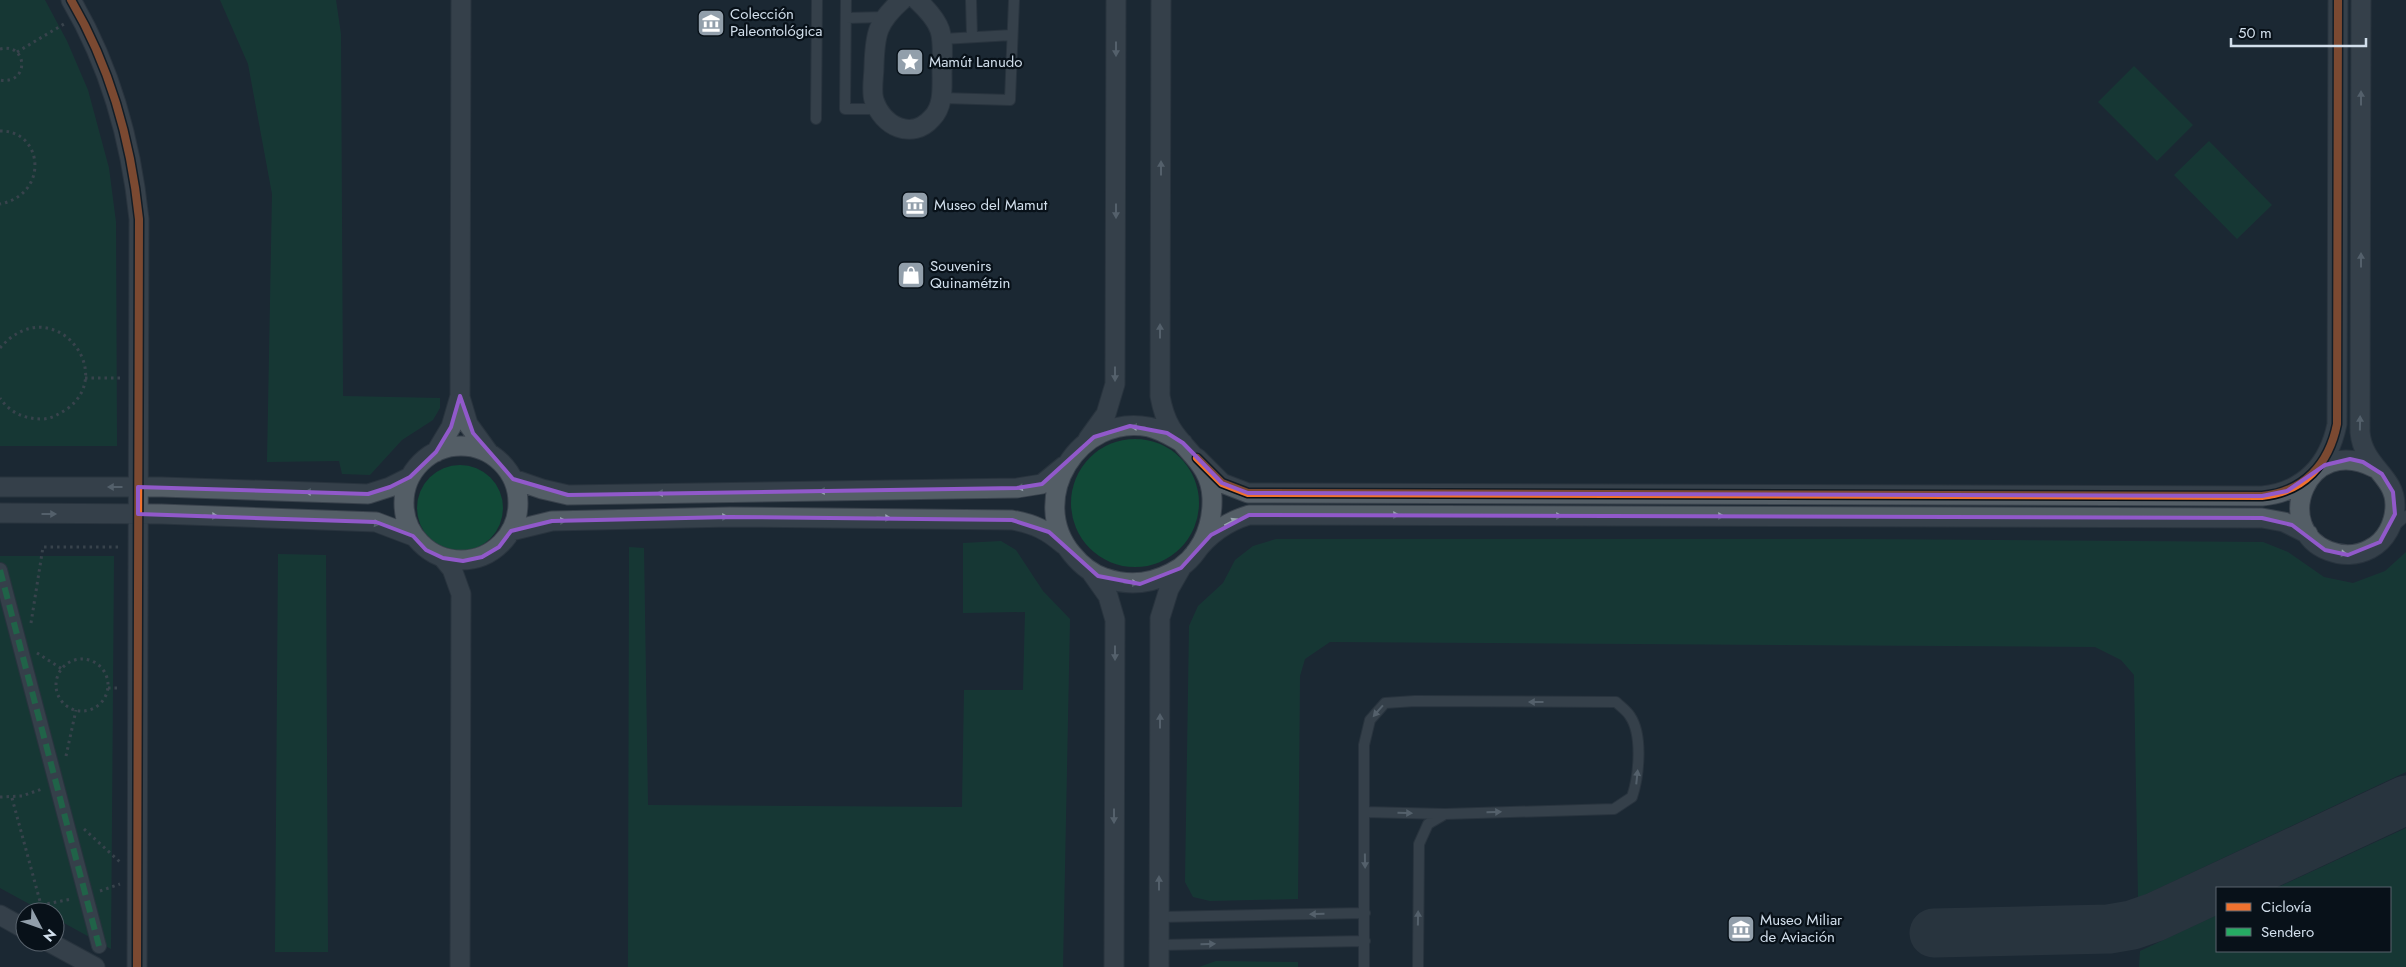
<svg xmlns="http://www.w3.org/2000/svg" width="2406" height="967" viewBox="0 0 2406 967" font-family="Jost,sans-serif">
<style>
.green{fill:#114a37}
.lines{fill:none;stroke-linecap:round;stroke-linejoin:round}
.taxiway{stroke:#38434d;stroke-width:49}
.service-casing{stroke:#39424c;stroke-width:12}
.pedestrian-casing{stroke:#39424c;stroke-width:16}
.minor-casing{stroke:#39424c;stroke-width:21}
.path{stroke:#5b646b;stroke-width:3;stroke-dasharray:2.5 4;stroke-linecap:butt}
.service{stroke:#545e66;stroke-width:10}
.pedestrian{stroke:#545e66;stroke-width:14}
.minor{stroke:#545e66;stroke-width:19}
.quiet{stroke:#26ab63;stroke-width:6;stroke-dasharray:12 6;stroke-linecap:butt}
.cycleway-casing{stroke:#081119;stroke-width:11}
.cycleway{stroke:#ef722f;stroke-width:8}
.oneway{fill:#99a5b0}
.marked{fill:none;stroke:#9159ca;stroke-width:4;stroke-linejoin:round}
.labels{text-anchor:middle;stroke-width:4.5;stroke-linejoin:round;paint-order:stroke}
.poi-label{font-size:15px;fill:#d2dfec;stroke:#081119;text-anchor:start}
</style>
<rect width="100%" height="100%" fill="#1c2833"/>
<path class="green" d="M0,0H45L67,41L88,90L109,168L116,222L117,446H0Z
M220,0H336L341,34L343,396L440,398V408L433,420L402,440L370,475L342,474L339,461L267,462L272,194L248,64Z
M2134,66L2193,125L2157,161L2098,102Z
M2209,141L2272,205L2237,239L2174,175Z
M1071 503a64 64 0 1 1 128 0a64 64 0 1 1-128 0Z
M417 508a43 43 0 1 1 86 0a43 43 0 1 1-86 0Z
M1276,539H1859L2263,542L2288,552L2324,577L2353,583L2385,571L2406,552V772L2138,898L2134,675L2121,660L2095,647L1330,642L1305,659L1300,676L1298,899L1210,901L1193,897L1185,882L1189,626L1198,606L1223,583L1235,560L1253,546Z
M1001,541L1016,550L1043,591L1070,619L1063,967H628L629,547L644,548L648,805L962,807L964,690H1023L1025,612L963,613V543Z
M278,554L326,555L328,952H275Z
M0,556H114L111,949L55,918V912H44L0,888Z
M2406,828V967H2139L2140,951L2217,915V951H2390V888H2276Z
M1216,961L1298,962V967H1199Z"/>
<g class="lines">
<path class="taxiway" d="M1934,933L2109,929L2132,925L2155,917L2406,800"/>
<g class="service-casing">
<path id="service" d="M846,0L845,109H879
M971,0L972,36
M846,18L885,17
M943,39L1012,35
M942,98L1010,100L1014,0
M816,119L817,0
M2393,527L2406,516
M1159,917L1365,913
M1159,945L1365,941
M1364,967V745L1370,720L1385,703L1415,701L1616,702C1620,706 1627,711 1630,716C1643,735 1639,776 1632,797L1614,809L1445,814L1364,812
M1418,967L1419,844L1428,824L1445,814"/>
</g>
<g class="pedestrian-casing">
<path id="pedestrian" d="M0,570L99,946"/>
</g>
<g class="minor-casing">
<path id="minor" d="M71,0C111,68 131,141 139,219L137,967
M902,0C877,22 875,34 874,66C874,76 871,91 874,100C882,126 912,141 932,118C944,106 942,87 942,71C943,35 945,26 917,0
M1161,0L1160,396C1162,407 1165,418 1171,428C1186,453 1211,464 1212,498C1213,529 1199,559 1171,573C1150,584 1128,586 1105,578C1092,574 1081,565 1072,554C1026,499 1079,413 1149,427C1162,430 1172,437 1183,443
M2361,0L2360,432C2363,467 2395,475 2395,505C2395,523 2386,541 2370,549C2357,556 2342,556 2329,551C2271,529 2306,432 2375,468
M460,397L468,424L489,453
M1088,439L1106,414L1115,384L1116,0
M404 503a57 57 0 1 1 114 0a57 57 0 1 1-114 0Z
M436,452L451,427L460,396L461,0
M1197,458L1222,483L1248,493L2262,496C2304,492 2329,464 2337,424L2338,0
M513,479L542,489L568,495L1017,488L1042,484L1064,466
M0,487H162L368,494L390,487L410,477
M0,513L161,514L376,522L413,536
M511,531L552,521L730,517L1012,520C1034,524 1047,530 1064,545
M1195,553C1209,534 1226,522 1249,515L2262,518L2284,522L2308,534
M443,558L452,569L461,594L460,967
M1091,572L1108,596L1115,620L1114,967
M0,915L25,929
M49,942L95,967
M1159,967L1160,618L1169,589L1181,568"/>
</g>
<path class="path" d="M0,49C28,42 30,85 0,80
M17,52L64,24
M0,131C43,130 50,194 0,204
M0,348C51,289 119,371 67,409C59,414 51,419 42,419C25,419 10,413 0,398
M85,378H122
M31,623L43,547H121
M37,653L62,669
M56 685a26 26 0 1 1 52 0a26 26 0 1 1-52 0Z
M108,688H120
M66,756L76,710
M0,797L22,796L42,789
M12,798L41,905L36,912
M84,829L120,862
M100,891L120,884
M41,905L72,899"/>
<use href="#service" class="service"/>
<use href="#pedestrian" class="pedestrian"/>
<use href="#minor" class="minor"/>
<path class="quiet" d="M0,570L99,946"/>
<g class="cycleway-casing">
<path id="cycleway" d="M71,0C111,68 131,141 139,219L137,967
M1197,458L1222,483L1248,493L2262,496C2304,492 2329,464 2337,424L2338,0"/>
</g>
<use href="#cycleway" class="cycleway"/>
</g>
<defs><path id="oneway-solid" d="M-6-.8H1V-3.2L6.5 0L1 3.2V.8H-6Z" transform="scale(1.25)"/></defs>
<g class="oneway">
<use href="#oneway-solid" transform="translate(1116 49) rotate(90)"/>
<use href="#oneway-solid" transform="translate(2361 98) rotate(-90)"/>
<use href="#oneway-solid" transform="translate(1161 168) rotate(-90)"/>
<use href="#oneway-solid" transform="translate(1116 211) rotate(90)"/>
<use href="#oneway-solid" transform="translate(2361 260) rotate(-90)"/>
<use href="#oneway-solid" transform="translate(1160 331) rotate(-90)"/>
<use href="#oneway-solid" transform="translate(1115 374) rotate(90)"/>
<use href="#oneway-solid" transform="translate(2360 423) rotate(-89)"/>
<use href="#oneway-solid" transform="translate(1138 427) rotate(-176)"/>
<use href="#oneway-solid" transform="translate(115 487) rotate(-180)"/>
<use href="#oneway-solid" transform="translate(1024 487) rotate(172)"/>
<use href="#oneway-solid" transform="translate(826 491) rotate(179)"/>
<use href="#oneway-solid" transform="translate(312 492) rotate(-178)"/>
<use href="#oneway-solid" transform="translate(664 493) rotate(179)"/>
<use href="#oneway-solid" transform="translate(49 514)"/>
<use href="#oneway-solid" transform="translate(1392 515)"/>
<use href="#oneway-solid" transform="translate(211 516) rotate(2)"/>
<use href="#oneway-solid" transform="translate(1555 516)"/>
<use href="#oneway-solid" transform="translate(1717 516)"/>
<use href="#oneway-solid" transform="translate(721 517) rotate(-1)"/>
<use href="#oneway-solid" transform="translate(884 518) rotate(1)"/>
<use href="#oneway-solid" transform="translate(559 521) rotate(-3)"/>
<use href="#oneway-solid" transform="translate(1231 522) rotate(-26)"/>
<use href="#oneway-solid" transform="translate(373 523) rotate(9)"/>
<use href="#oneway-solid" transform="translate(2340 553) rotate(10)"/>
<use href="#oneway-solid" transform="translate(1131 583) rotate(3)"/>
<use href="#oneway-solid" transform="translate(1115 653) rotate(90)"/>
<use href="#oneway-solid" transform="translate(1536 702) rotate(-180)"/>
<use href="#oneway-solid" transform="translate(1378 711) rotate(131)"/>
<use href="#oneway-solid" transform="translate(1160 721) rotate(-90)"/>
<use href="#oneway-solid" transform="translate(1637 777) rotate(-84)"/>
<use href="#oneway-solid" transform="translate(1494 812) rotate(-2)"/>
<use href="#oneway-solid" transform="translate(1405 813) rotate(1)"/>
<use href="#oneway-solid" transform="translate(1114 816) rotate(90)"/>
<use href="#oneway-solid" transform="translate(1365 861) rotate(89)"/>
<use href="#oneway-solid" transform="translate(1159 883) rotate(-90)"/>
<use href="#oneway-solid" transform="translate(1317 914) rotate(179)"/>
<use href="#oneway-solid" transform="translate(1418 918) rotate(-89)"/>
<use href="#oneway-solid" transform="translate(1208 944) rotate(-1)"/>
</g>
<path d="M0 0H2406V967H0ZM460,396L473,433L513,479L568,495L1017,488L1042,484L1094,437L1130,426L1167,433L1183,443L1222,483L1248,493L2262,496L2287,491L2325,465L2350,459L2363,462L2382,474L2393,492L2395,514L2380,542L2348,555L2325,550L2292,525L2262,518L1249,515L1211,535L1181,568L1140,584L1098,576L1049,532L1012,520L730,517L552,521L511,531L499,547L482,557L463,561L443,558L426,550L413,536L376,522L138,514V487L368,494L390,487L410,477L436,452L451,427Z" fill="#1c2833" fill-opacity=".55" fill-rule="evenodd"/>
<path class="marked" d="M460,396L473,433L513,479L568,495L1017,488L1042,484L1094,437L1130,426L1167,433L1183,443L1222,483L1248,493L2262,496L2287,491L2325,465L2350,459L2363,462L2382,474L2393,492L2395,514L2380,542L2348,555L2325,550L2292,525L2262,518L1249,515L1211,535L1181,568L1140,584L1098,576L1049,532L1012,520L730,517L552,521L511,531L499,547L482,557L463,561L443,558L426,550L413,536L376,522L138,514V487L368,494L390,487L410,477L436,452L451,427Z"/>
<defs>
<g id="museum-square" transform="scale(1.4375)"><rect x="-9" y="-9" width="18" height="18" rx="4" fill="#929fab" stroke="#081119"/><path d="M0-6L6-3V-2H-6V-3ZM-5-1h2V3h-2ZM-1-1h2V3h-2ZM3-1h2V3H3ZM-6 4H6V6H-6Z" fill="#fff"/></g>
<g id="sight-square" transform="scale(1.4375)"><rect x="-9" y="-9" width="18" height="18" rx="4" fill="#929fab" stroke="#081119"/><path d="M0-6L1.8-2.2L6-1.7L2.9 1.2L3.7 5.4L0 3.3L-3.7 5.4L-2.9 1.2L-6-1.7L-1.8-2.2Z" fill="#fff"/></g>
<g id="shop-square" transform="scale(1.4375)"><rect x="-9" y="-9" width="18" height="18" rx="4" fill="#929fab" stroke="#081119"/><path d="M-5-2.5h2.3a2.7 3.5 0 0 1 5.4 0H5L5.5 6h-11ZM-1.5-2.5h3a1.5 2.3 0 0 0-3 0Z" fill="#fff"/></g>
</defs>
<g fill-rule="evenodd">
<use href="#museum-square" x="711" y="23"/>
<use href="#sight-square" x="910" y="62"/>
<use href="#museum-square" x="915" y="205"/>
<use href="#shop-square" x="911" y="275"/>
<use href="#museum-square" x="1741" y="929"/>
</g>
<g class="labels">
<g class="poi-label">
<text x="730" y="19">Colección<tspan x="730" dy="17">Paleontológica</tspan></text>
<text x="929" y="67">Mamút Lanudo</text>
<text x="934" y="210">Museo del Mamut</text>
<text x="930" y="271">Souvenirs<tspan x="930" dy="17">Quinamétzin</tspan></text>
<text x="1760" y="925">Museo Miliar<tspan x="1760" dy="17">de Aviación</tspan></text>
</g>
</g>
<rect x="2216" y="887" width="175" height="65" fill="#081119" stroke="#59636d"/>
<rect x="2226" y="903" width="25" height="8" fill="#ef722f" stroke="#59636d"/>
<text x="2261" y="912" font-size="15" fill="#d2dfec">Ciclovía</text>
<rect x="2226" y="928" width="25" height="8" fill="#26ab63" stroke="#59636d"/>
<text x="2261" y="937" font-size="15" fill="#d2dfec">Sendero</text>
<g transform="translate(40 927) rotate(131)"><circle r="24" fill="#081119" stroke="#59636d"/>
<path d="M0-4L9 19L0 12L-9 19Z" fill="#929fab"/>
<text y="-8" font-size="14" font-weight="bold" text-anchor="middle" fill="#d2dfec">N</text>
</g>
<path d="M2231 38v8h135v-8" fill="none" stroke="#d2dfec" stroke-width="2.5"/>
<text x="2238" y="38" font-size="15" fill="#d2dfec" stroke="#081119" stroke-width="4" paint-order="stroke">50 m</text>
</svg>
